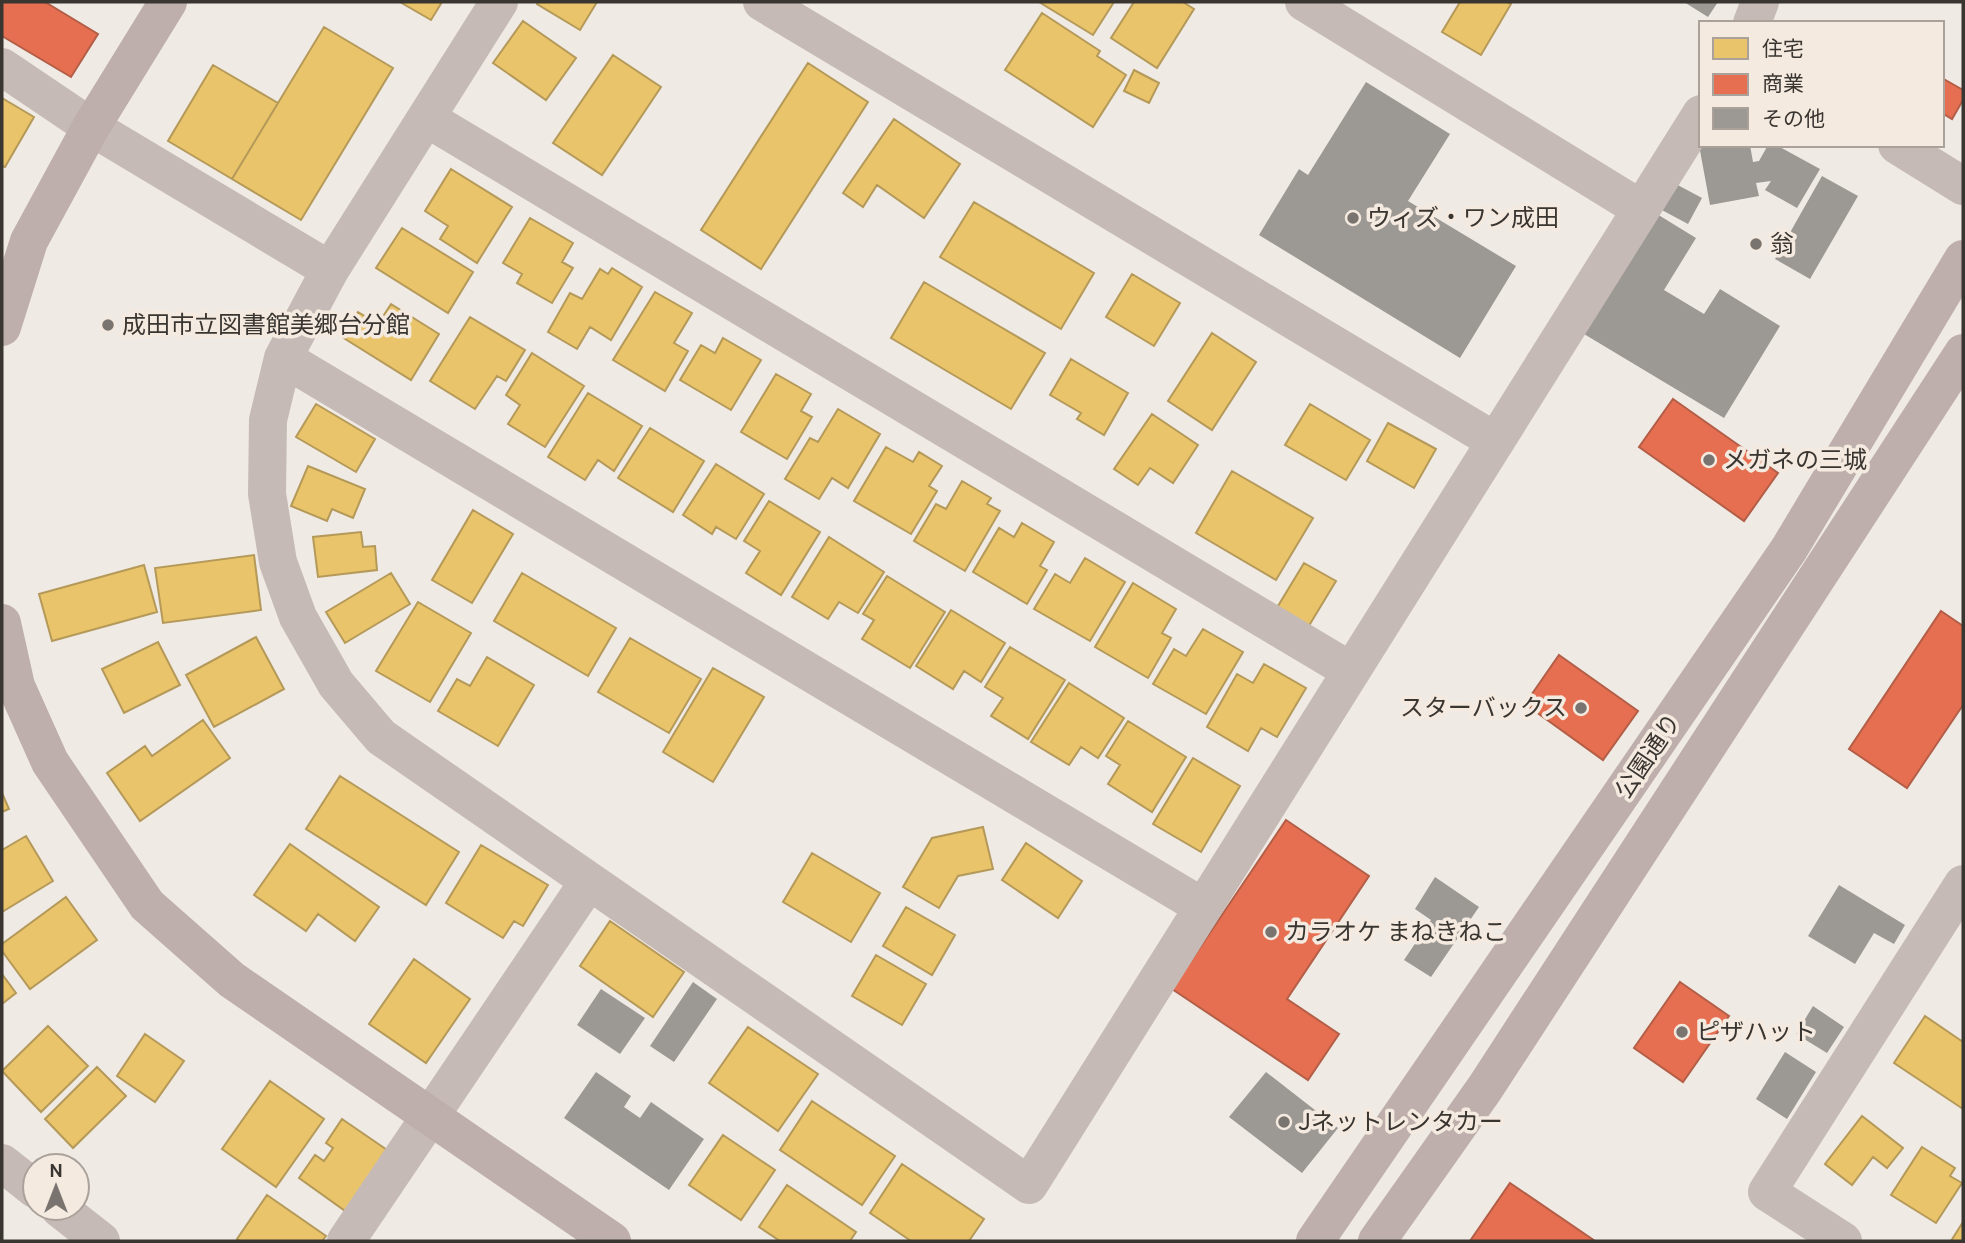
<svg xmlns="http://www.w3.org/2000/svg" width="1965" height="1243" viewBox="0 0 1965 1243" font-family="Overpass,'Noto Sans JP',sans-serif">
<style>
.homes{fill:#e9c46a;stroke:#b49959;stroke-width:2}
.shops{fill:#e76f51;stroke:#b35e47;stroke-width:2}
.building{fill:#9c9894}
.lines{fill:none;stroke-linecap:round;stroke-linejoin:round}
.street{stroke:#c6bab6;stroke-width:38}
.secondary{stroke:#beafac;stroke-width:38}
.poi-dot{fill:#797470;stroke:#f5eae0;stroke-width:2.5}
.labels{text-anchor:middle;stroke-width:7;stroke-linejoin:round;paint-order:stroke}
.poi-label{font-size:24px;fill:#393531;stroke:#f5eae0;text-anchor:start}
.street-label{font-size:24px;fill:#393531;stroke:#f5eae0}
</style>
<rect width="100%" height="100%" fill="#f0eae5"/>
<path class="homes" d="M400,2H442L431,20Z
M538,2H597L580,30L537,4Z
M1039,2H1114L1093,35Z
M1134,2H1183L1194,9L1157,68L1111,38Z
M1460,2H1507L1511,4L1481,55L1442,32Z
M1042,13L1100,51L1097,56L1126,75L1093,127L1005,70Z
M523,21L576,58L546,100L493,63Z
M324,27L393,68L301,220L232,179Z
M613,55L661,87L602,175L553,143Z
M808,63L868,102L761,269L701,230Z
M213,65L278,103L232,179L168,141Z
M1134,70L1159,83L1149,103L1124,91Z
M2,98L34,117L5,167L2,166Z
M894,119L960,164L924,218L877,185L863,207L843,193Z
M451,169L512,207L477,263L440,239L448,226L425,211Z
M974,202L1094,273L1061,329L940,257Z
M530,218L573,243L562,262L573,268L552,303L517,283L522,274L503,263Z
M402,228L473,272L448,313L376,268Z
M612,268L642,287L611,340L590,327L577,349L548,332L570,293L582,299L600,269L608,274Z
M1132,274L1180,303L1154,346L1106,317Z
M924,282L1045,353L1011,409L891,338Z
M655,292L692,313L674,343L688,351L665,391L613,360Z
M391,304L439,334L411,380L342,337L358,312L378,324Z
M470,317L525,350L506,381L497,376L475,409L430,381Z
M1212,333L1256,362L1212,430L1168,401Z
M723,338L761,360L731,410L680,380L701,345L715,353Z
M532,353L584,386L545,447L508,424L520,405L506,395Z
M1071,359L1128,393L1104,435L1077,419L1081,413L1050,395Z
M776,374L811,394L801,411L812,417L787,459L741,432Z
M588,393L642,426L614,471L598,460L585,480L548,457Z
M316,404L375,439L356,472L296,437Z
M1310,404L1370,440L1346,480L1285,445Z
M838,409L880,434L848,488L832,478L819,499L785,479L810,438L818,442Z
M1152,414L1198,445L1173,483L1150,468L1138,485L1114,469Z
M1388,423L1436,449L1414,488L1367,461Z
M650,428L704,461L673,512L618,478Z
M886,447L913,462L919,452L942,466L929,486L937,491L911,534L854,501Z
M716,464L764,494L736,539L716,527L712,534L683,515Z
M308,466L365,489L353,518L332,509L327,521L291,506Z
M1232,471L1313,518L1276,580L1196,533Z
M962,481L991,498L987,504L1000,511L965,571L914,541L936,504L946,509Z
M769,501L820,532L781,595L746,573L760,551L744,541Z
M473,510L513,534L472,603L432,580Z
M1022,523L1054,542L1040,566L1047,570L1027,604L973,572L999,528L1014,537Z
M361,532L363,547L375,546L377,570L318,577L313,537Z
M829,537L884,572L858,613L839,602L828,619L792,597Z
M254,555L261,610L163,623L155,568Z
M1085,558L1125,582L1090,641L1034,609L1055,574L1070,583Z
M1304,563L1336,581L1307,629L1275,611Z
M144,565L157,612L52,641L39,594Z
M391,573L410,604L345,643L326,612Z
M522,573L616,628L588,676L494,621Z
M887,576L945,612L910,668L862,639L874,620L863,614Z
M1133,583L1176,609L1162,633L1171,638L1148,678L1095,647Z
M418,602L471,633L430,702L376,671Z
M951,610L1005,643L981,682L964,671L953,689L916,666Z
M1203,629L1243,652L1206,714L1153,684L1174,649L1186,656Z
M256,637L284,689L214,727L186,675Z
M630,638L701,679L669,733L598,692Z
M158,642L180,685L124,713L102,669Z
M1010,647L1065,680L1028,739L991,716L1003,698L985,687Z
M487,657L534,685L498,746L438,711L457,679L470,686Z
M1264,664L1306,688L1277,737L1261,728L1248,751L1207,727L1237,674L1253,683Z
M713,668L764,697L713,782L663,752Z
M1069,683L1124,718L1098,758L1081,747L1069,765L1031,742Z
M203,720L230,758L140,821L107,773L145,746L152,756Z
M1128,721L1186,757L1152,812L1108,784L1120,765L1106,756Z
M1193,758L1240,786L1201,852L1153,824Z
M340,776L459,852L426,905L306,829Z
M2,793L9,809L2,812Z
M983,827L993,869L958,876L939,908L903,887L932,838Z
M26,836L53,881L2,912V850Z
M1026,843L1082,881L1058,918L1002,880Z
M290,844L379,907L355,941L318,914L306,931L254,895Z
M481,845L548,885L523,926L514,921L503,938L446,903Z
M812,853L880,893L851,942L783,902Z
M66,897L97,940L30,989L2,951V944Z
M906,907L955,935L932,975L883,946Z
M610,921L684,972L653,1017L580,966Z
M876,955L926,984L902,1025L852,996Z
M414,959L470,999L426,1063L369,1024Z
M2,974L16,993L2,1004Z
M1925,1016L1963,1042V1109L1894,1063Z
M48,1026L88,1066L41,1112L2,1071Z
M748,1027L818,1074L778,1131L709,1083Z
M145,1034L184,1061L155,1102L117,1076Z
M97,1067L126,1096L73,1148L45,1119Z
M270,1081L324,1119L276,1187L222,1149Z
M812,1101L895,1156L862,1205L780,1150Z
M1862,1116L1903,1148L1887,1168L1873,1157L1852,1185L1825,1164Z
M342,1119L390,1152L348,1213L299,1178L315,1155L324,1161L333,1148L326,1143Z
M723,1135L775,1170L741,1220L689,1185Z
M1922,1147L1955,1168L1950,1176L1962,1183L1936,1223L1891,1195Z
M902,1164L984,1219L969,1241H911L870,1213Z
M787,1185L856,1232L850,1241H780L759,1227Z
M267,1195L326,1236L322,1241H240L237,1239Z
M1963,1222V1241H1951Z"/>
<path class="shops" d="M2,2H45L98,34L71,77L2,36Z
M1942,78L1963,90V100L1952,119L1942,113Z
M1673,399L1778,473L1744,521L1639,447Z
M1941,611L1963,626V705L1907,788L1849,749Z
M1559,655L1638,711L1603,760L1525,704Z
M1286,820L1369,876L1287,999L1339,1034L1308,1080L1172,989Z
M1680,982L1729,1016L1683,1082L1634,1048Z
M1510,1183L1595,1241H1470Z"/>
<path class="building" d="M1684,2H1718L1708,17Z
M1366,82L1450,134L1408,201L1516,266L1460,358L1259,235L1299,169L1308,175Z
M1699,145H1750L1753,162L1759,161L1768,145H1776L1820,169L1797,208L1765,190L1771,181L1756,183L1759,196L1710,205Z
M1822,176L1858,196L1810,279L1775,259Z
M1674,183L1702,198L1688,224L1660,209Z
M1652,211L1696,238L1664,290L1704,314L1720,289L1780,326L1724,418L1579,331Z
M1435,877L1479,907L1431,977L1404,960L1431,920L1415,909Z
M1839,885L1905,925L1894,944L1874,933L1855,964L1808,936Z
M693,982L717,999L674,1062L650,1046Z
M601,989L645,1018L620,1054L577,1025Z
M1813,1006L1844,1027L1827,1053L1796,1034Z
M1785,1052L1816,1072L1787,1119L1756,1099Z
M596,1072L631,1096L624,1107L640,1118L651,1102L704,1139L669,1190L564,1118Z
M1266,1072L1338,1128L1302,1173L1229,1117Z"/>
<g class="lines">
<path class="street" d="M499,2L330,270L283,358L268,420L267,494L278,562L298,617L336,684L381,737L1029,1185L1701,114
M762,2L1495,441
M1304,2L1641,209
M1752,23L1760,2
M2,67L91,127L330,270
M426,118L1351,671
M1897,145L1963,186
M283,358L1203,907
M2,1163L35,1189
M59,1208L101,1241
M346,1241L589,881
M1843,1241L1767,1192L1963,884"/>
<path class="secondary" d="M2,327L29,241L91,127L168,2
M2,623L16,686L50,762L147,905L232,980L612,1241
M1315,1241L1789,549L1963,259
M1377,1241L1485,1088L1963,353"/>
</g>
<g class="poi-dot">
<circle cx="1353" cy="218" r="7"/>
<circle cx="1756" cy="244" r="7"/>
<circle cx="108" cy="325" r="7"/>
<circle cx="1709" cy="460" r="7"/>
<circle cx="1581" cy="708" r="7"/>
<circle cx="1271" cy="932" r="7"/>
<circle cx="1682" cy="1032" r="7"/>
<circle cx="1284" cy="1122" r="7"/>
</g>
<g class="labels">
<g class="poi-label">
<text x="1367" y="226">ウィズ・ワン成田</text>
<text x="1770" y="252">翁</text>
<text x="122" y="333">成田市立図書館美郷台分館</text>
<text x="1723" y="468">メガネの三城</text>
<text x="1567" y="716" text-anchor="end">スターバックス</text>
<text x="1285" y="940">カラオケ まねきねこ</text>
<text x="1696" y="1040">ピザハット</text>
<text x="1298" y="1130">Jネットレンタカー</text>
</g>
<g class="street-label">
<text transform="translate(1648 756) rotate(-56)" y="8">公園通り</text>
</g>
</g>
<rect width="1965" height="1243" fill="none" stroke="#393531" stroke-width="7"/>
<rect x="1699" y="21" width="245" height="126" fill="#f5eae0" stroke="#aaa29a" stroke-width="2"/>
<rect x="1713" y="38" width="35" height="21" fill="#e9c46a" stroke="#aaa29a" stroke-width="2"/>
<text x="1762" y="56" font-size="21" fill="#393531">住宅</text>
<rect x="1713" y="74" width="35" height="21" fill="#e76f51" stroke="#aaa29a" stroke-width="2"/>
<text x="1762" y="91" font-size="21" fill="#393531">商業</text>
<rect x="1713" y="108" width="35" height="21" fill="#9c9894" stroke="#aaa29a" stroke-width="2"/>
<text x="1762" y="126" font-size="21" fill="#393531">その他</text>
<g transform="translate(56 1187)"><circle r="33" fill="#f5eae0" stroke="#aaa29a" stroke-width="2"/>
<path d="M0-5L12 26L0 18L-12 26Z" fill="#797470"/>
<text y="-10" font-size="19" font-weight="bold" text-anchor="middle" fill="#393531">N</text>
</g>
</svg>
